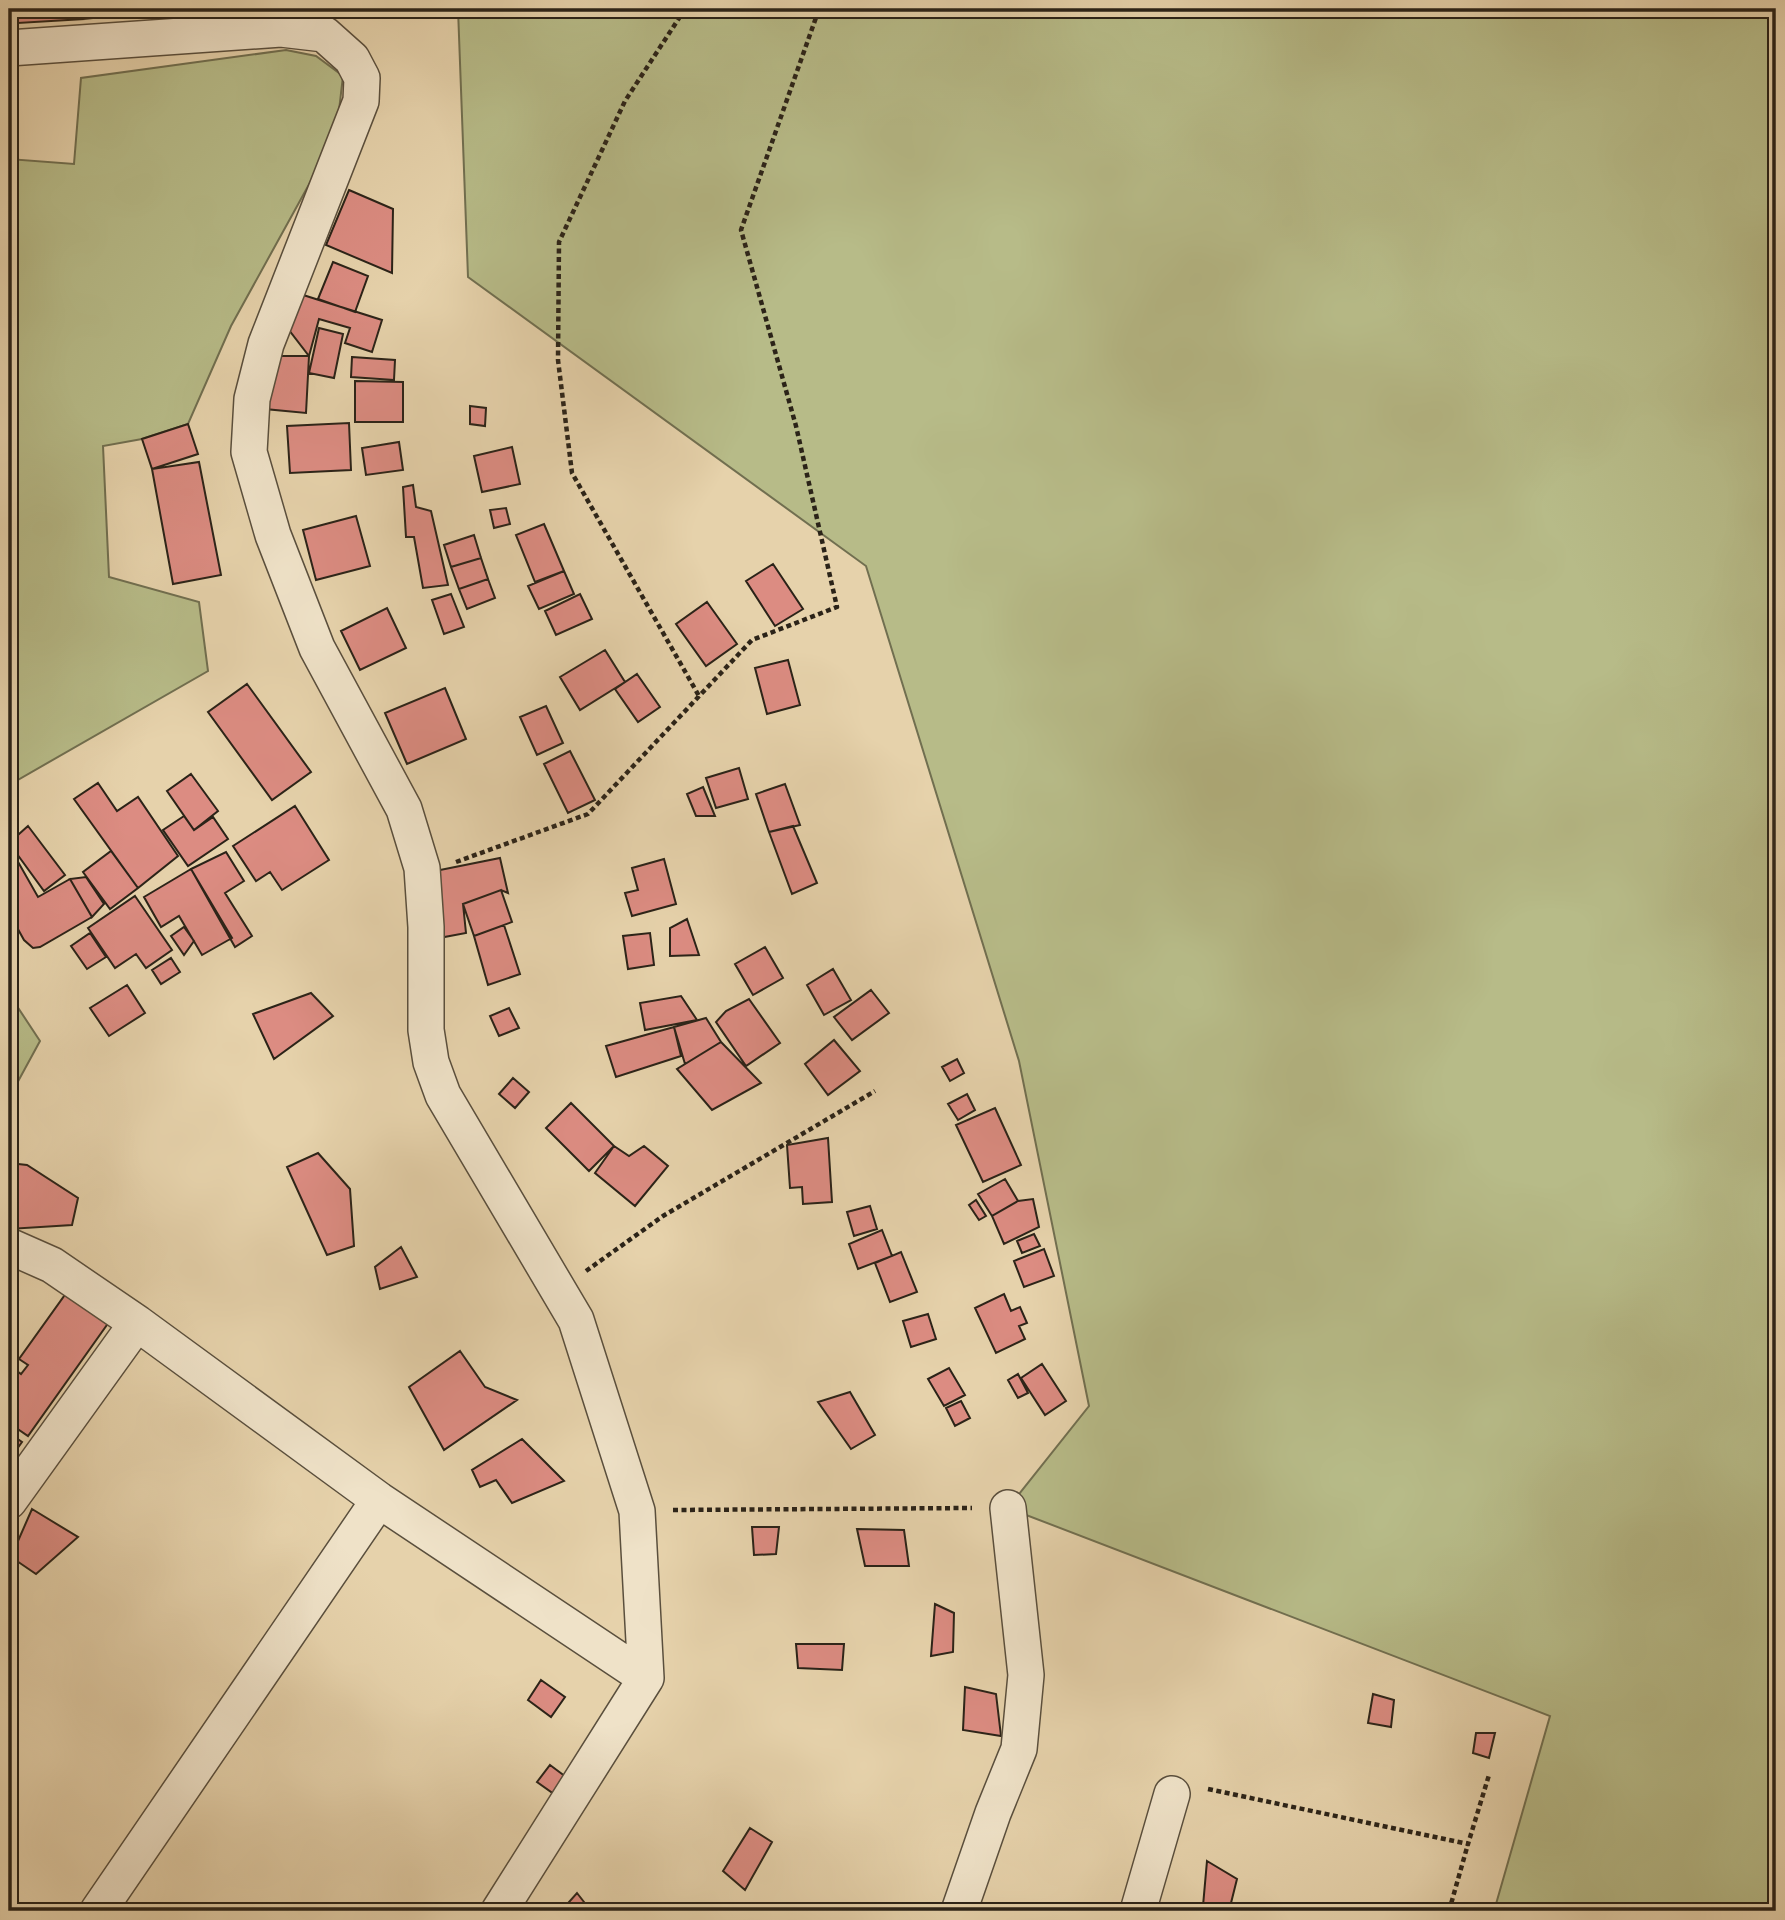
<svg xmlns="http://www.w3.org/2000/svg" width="1785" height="1920" viewBox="0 0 1785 1920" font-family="'Libre Bodoni',serif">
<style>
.green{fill:#b7bb88;stroke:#716f50;stroke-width:2}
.building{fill:#dc8c82;stroke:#2b2318;stroke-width:2}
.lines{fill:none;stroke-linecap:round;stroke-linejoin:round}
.minor-casing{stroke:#5a4f3d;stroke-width:38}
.path{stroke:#2b2318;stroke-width:4.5;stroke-dasharray:5 3.5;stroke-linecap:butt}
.minor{stroke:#efe2c8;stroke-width:35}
</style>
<rect width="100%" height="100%" fill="#e6d2ab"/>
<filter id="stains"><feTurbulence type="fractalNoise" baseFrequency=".00286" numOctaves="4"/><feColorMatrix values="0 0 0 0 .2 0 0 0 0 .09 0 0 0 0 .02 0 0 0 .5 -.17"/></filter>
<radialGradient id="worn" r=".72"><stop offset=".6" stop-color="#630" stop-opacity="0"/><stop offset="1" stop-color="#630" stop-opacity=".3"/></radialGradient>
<path class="green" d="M458,9H1776V1911H1494L1550,1716L1008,1508L1089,1406L1019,1061L866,566L468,277Z
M286,50L316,56L343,76L338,119L312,179L231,326L188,424L142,439L103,446L109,577L199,602L208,671L9,785V159L74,164L81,78Z
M9,994L40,1041L9,1098Z"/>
<path class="building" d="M17,9H83L84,19L18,23Z
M83,9H132V14L84,19Z
M349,190L393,209L392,273L326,245Z
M333,262L368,276L355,312L318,299Z
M300,294L382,320L372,352L345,343L350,328L319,319L309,356L289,330Z
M319,328L343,334L334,378L309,373Z
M271,356H309L306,413L265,409Z
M352,357L395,360L394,380L351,377Z
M355,381L403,382V422H355Z
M470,406L486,408L485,426L470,424Z
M349,423L351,470L290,473L287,426Z
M188,424L198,454L152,469L142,439Z
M399,442L403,470L366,475L362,448Z
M512,447L520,484L482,492L474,456Z
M199,462L221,575L173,584L152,469Z
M413,485L416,507L431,511L448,585L423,588L414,537H406L403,487Z
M506,508L510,524L494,528L490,510Z
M356,516L370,566L316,580L303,530Z
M544,524L564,571L535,582L516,535Z
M474,535L481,558L451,567L444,545Z
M481,558L488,579L459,589L451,567Z
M773,564L803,609L775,626L746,581Z
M564,571L574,594L539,609L528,586Z
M488,579L495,598L467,609L459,589Z
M451,594L464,627L444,634L432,600Z
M580,594L592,619L556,635L545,611Z
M707,602L737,644L706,666L676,624Z
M387,608L406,648L360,670L341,631Z
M605,650L625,682L580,710L560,677Z
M788,660L800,705L767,714L755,668Z
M637,674L660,707L638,722L615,689Z
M247,684L311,772L272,800L208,712Z
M445,688L466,739L407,764L385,713Z
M546,706L563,743L537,755L520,717Z
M570,751L595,800L568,813L544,764Z
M739,768L748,799L716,808L706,778Z
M191,774L218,811L194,830L167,791Z
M98,783L117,811L138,797L178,856L138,888L74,799Z
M785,784L800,825L769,832L756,794Z
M703,787L715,816H696L687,794Z
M295,806L329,860L282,890L270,872L256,881L233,846Z
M184,816L194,830L213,817L228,839L188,866L163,830Z
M28,826L65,875L44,891L9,843Z
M793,826L817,883L792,894L769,832Z
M9,846L38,897L70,879L92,917L40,947L33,948L24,940L9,913Z
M111,851L138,888L110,909L83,872Z
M226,852L244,881L225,893L252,936L235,947L191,869Z
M500,858L508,893L501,890L463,904L466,933L439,938L425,873Z
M664,859L676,904L632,916L625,893L638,890L632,868Z
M191,869L232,938L202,955L179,916L161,927L144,897Z
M86,877L104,904L92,917L70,879Z
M501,890L512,922L474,936L463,904Z
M135,896L172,950L146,968L136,954L115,968L88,928Z
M687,919L699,955L670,956V928Z
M504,925L520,974L488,985L474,936Z
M184,927L194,941L184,955L171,936Z
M90,933L106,957L87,969L71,946Z
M650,933L654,965L628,969L623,936Z
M765,947L783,978L753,995L735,964Z
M171,958L180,972L161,984L152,970Z
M833,969L851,1000L824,1015L807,985Z
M127,985L145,1013L109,1036L90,1008Z
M871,990L889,1013L852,1040L834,1017Z
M311,993L333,1016L274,1059L253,1014Z
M681,996L697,1020L645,1030L640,1003Z
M749,999L780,1043L746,1066L716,1022L726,1011Z
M509,1008L519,1028L499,1036L490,1016Z
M706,1018L721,1042L685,1064L674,1027Z
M674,1027L681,1056L616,1077L606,1046Z
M834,1040L860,1071L828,1095L805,1064Z
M721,1042L761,1083L712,1110L677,1069Z
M957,1059L964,1073L950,1081L942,1067Z
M513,1078L529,1092L515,1108L499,1094Z
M967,1094L975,1110L958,1120L948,1104Z
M571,1103L614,1146L589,1171L546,1128Z
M995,1108L1021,1165L983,1182L956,1125Z
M828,1138L832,1202L803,1204L802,1187L790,1188L787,1145Z
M614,1146L629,1156L644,1146L668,1166L635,1206L595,1173Z
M318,1153L350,1189L354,1246L327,1255L287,1167Z
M9,1163L27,1165L78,1198L72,1225L9,1229Z
M1005,1179L1018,1201L992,1216L978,1194Z
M1033,1199L1039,1227L1004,1244L992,1216L1018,1201Z
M976,1200L986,1216L979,1220L969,1205Z
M870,1206L877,1229L854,1236L847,1212Z
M882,1230L892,1256L858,1269L849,1244Z
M1034,1234L1040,1246L1022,1253L1017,1241Z
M401,1247L417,1277L380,1289L375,1267Z
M1044,1249L1054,1276L1024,1287L1014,1261Z
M901,1252L917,1292L890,1302L875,1263Z
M67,1292L109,1322L28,1436L9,1423V1365L21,1374L28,1365L19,1359Z
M1004,1294L1011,1311L1020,1307L1027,1323L1019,1326L1025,1339L996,1353L975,1308Z
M928,1314L936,1339L911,1347L903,1321Z
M460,1351L485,1387L517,1400L444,1450L409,1387Z
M1042,1364L1066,1401L1045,1415L1021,1378Z
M949,1368L965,1395L944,1406L928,1379Z
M1018,1374L1028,1393L1018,1398L1008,1380Z
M850,1392L875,1435L851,1449L818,1402Z
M961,1401L970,1418L955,1426L946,1408Z
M9,1433L22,1442L9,1460Z
M522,1439L564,1481L512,1503L496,1480L480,1487L472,1470Z
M32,1509L78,1537L36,1574L11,1557Z
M752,1527H779L776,1554L754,1555Z
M857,1529L904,1530L909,1566H865Z
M935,1604L954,1613L953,1652L931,1656Z
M796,1644H844L842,1670L798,1668Z
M541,1680L565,1697L551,1717L528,1700Z
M965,1687L996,1694L1001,1736L963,1730Z
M1373,1694L1394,1700L1391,1727L1368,1723Z
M1476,1733H1495L1489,1758L1473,1753Z
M550,1765L566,1777L554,1794L537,1782Z
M750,1828L772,1842L745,1890L723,1871Z
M1207,1861L1237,1879L1229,1911L1203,1906Z
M577,1893L591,1911H561Z"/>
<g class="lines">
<g class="minor-casing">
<path id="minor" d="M9,48L281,29L324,34L352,59L362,78L361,101L266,344L252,399L249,452L273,535L317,648L404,809L422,868L426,927V1030L431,1062L443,1095L576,1320L637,1511L646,1678L499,1911
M9,1246L52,1265L137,1323L379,1500L646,1678
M9,1501L137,1323
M98,1911L379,1500
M959,1911L993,1813L1019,1749L1026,1675L1008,1508
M1138,1911L1172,1794"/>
</g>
<path class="path" d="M685,9L625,101L559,242L558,360L572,473L699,696
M456,862L588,814L752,640L837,607L796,426L741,230L819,9
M586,1271L663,1216L875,1091
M673,1510L972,1508
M1208,1789L1468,1844L1489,1775
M1449,1911L1468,1844"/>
<use href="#minor" class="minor"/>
</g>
<rect width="1785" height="1920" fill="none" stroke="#e6d2ab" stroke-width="35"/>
<rect x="10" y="10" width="1764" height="1899" fill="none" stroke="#2b2318" stroke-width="3.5"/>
<rect x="18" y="18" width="1750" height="1885" fill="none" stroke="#2b2318" stroke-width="2"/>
<rect width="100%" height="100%" filter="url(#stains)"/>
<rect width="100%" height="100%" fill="url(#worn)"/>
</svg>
